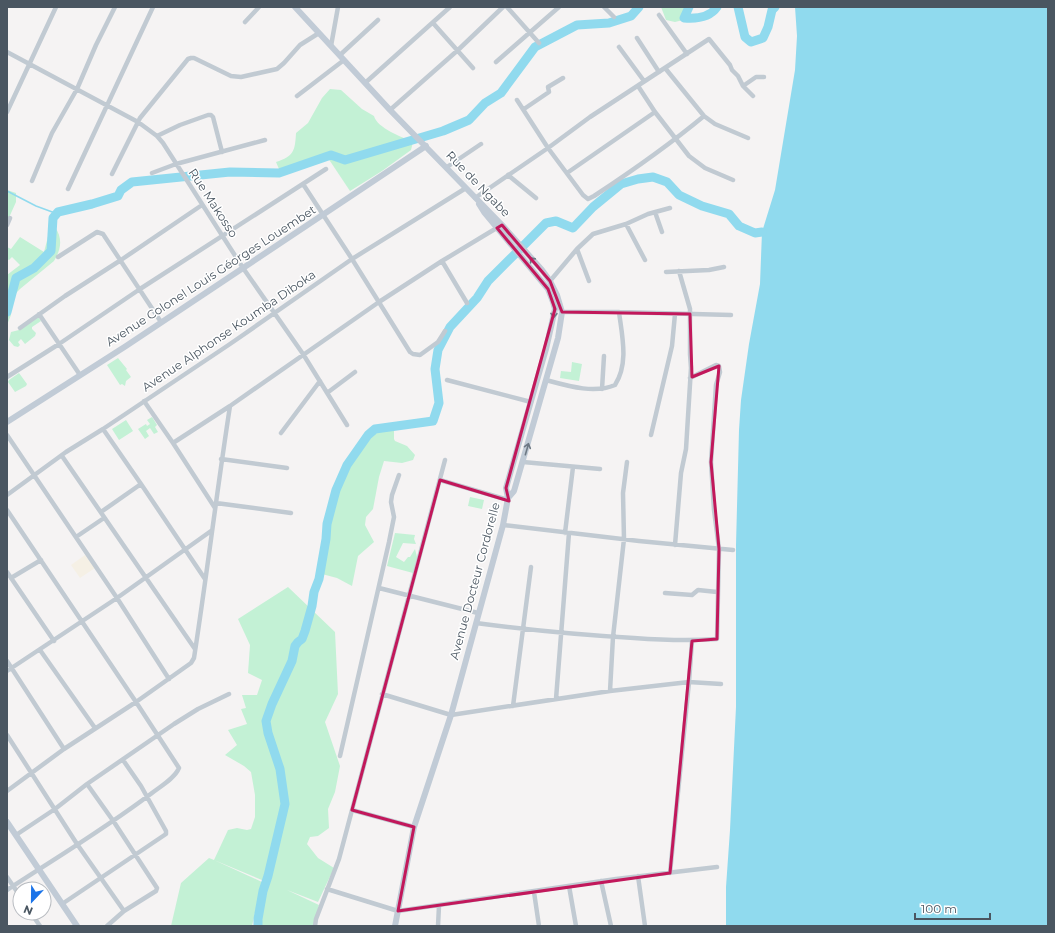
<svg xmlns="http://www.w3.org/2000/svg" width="1055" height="933" viewBox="0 0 1055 933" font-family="Montserrat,sans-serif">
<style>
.green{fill:#c3f1d5}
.sand{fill:#f5f0e5}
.water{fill:#90daee}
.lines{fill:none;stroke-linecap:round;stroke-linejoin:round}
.stream{stroke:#90daee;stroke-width:1.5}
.river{stroke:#90daee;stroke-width:9}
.street{stroke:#c1cad2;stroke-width:4.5}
.secondary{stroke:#c1cbd6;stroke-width:6}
.oneway{stroke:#6e7984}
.marked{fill:none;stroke:#c2185b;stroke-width:3;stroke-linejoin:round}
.labels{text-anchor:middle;stroke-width:3;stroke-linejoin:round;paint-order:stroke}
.street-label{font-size:12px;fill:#4a5661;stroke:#fff}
</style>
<rect width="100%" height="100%" fill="#f5f3f3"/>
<path class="green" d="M661,7H686L683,20L675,22L666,20Z
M330,89L341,90L362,109L374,116C377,128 402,137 413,142L411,150L382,171L350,191L326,155L300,165L279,169L276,162C294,156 295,151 296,133L308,123L322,98Z
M7,190L16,193V202L7,222Z
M55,227C63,239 61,249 54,261L20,289L11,298V315L7,325V275L20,265L12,257L9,260L7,259V247L11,249L20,237L44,252L50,229Z
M38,317L41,321L32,327V329L36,333L35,336L25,344L21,339L18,342L20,345L18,347L14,346L9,340L11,332L19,330Z
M118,358L127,369L126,370L131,377L126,381L125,386L122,384L120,385L107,365Z
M572,362L582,364L579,381L560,378L561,371L571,372Z
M19,373L27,384L26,386L15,392L8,382L9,380Z
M152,417L157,425L155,427L158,432L154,434L150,428L146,431L149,436L145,439L138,429L146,424L147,426L150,424L147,420Z
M126,420L133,431L119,440L112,429Z
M389,429L394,430V439L395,441L407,446L415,455L413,460L402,463L384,461L379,477L373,509L366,517L365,525L374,542L358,556L352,586L337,578L322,574L332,511L345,475L372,434Z
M470,497L484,500L482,509L468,506Z
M395,533L415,535L414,539L416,544L403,543L396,557L404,562L408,557H410L415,549L417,557L413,573L387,566Z
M288,587L335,632L338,694L325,722L340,766L335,792L328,809L329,828L318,836L310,837L307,844L318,858L334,868L318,902L287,890L319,905L314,926H259L269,883L214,860L262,882L252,926H171L181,883L209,858L214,860L228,830L237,828L247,830L251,829L255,817V795L251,772L244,766L225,755L237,745L228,730L247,724L241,709L246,708L242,695H257L262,680L248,673L250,645L238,619Z"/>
<path class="sand" d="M85,555L95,568L80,578L71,565Z"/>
<path class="water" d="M795,7H1048V926H726V887L730,830L736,707V545L739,430L741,400L749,344L760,284L762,232L775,190L795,70L797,36Z"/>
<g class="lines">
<path class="stream" d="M7,191L36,206L55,213L58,212"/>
<path class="river" d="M689,7L684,18C696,19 710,17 717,7
M738,7L745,37L751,42L763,38L768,27L772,10L775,7
M7,312L16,278L34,268L51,251L53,218L58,212L92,204L118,196L121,190L132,182L230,172L279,173L331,155L345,160L443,131L469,120L485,103L501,93L535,47L577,25L609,23L631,16L639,7
M258,926V919L263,891L268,876L285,804L280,769L268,733L266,721L272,704L292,661L295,646L298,642L302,639L305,631L312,606L314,592L319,579L326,539L327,524L336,490L347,465L368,435L375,429L433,421L439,403L435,369L438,350L450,327L477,298L488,281L546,223L556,221L573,228L593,207L621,184L638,179L653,177L667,182L679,195L702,206L729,214L739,226L755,233L762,232"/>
<path class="street" d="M507,7L539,43
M604,7L614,17
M659,15L687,54
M245,22L259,7
M433,23L473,68
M637,38L659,72
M331,46L338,7
M619,47L644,81
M7,52L138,122L157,136L163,143L243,268L303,354L347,425
M340,55L378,20
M496,62L559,7
M665,68L704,116L715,124L748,138
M365,83L450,7
M638,86L655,112L689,156L705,168L733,180
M743,86L756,77H764
M297,96L344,60
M517,100L548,148L583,195L588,199L594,196C632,171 669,145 704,116
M524,109L549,92L548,87L563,78
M390,110L458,50L503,7
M7,112L56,7
M157,136L180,125L208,115H211L213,117L222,152
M447,167L481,144
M152,173L176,164L265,140
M567,173L655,112
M112,174L140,118L188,59L191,58H194L231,76L241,77L277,69L284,63L300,45L319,33
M508,175L536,198
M32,181L52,133L77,89L96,45L115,7
M303,184L352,259L410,352L413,354L420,355L438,342L445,331
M68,189L153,7
M475,198L548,148L590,117L709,39L730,65L732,70L738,76L743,86L753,96
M655,212L662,232
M626,224L645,260
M7,225L10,218
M577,249L589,281
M58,257L97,232L103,234L161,322
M442,261L467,303
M666,272L709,270L724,267
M550,281L577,249L593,234L626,224L648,214L670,208
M562,312H619L731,315
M39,314L80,375
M20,328L65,296L121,260L202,205
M7,377L59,344L140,289L326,169
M447,380L531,402
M546,380C568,386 594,394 615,385C629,363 622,336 619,312
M602,389L604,356
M327,393L355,372
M144,401L173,443L230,406L379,302L442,261L500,226
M103,429L141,484L205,579
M281,433L320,381
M7,435L117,598L169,679
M651,435L672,346L675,314
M173,443L215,508
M62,456L195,649
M221,459L287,468
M523,462L600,469
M440,480L508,500
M7,495L66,452L103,429L230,344L352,259L466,188
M216,503L291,513
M7,510L136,702L179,768C175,778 161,786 152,793C106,828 56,858 7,890
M101,512L141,484
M503,525L639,541L733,550
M565,533L573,467
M76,537L104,518
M675,545L681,473L686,449L691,368L690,354V309L679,271
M7,572L54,641
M11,578L41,560
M379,588L478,613
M665,593L692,595L698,590L717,592
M476,623C528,630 581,635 634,638C662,640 689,641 717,639L719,549L714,510L711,462L716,385L720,372L719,366L716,365L690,378
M40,650L95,728
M7,661L64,749
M7,671L117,598L211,531
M610,691L613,637L624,539L623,493L627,462
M382,694L451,715L610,691L689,682L721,684
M556,699L569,533
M513,706L531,567
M7,735L77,844L124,911L107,926
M340,756L389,542L394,517L391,502L392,495L399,475
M87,784L114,822L157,888L156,891L124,911
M7,791L64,749L136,702L191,663L194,658C207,574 217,490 230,406
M352,810L414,827
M16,835L55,809L87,784L174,724L198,709L229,694
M670,873L689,682L692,641
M638,876L645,926
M7,877L20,896
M601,881L611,926
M569,886L576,926
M327,889L398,911L616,879L717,867
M534,892L539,926
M62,904L166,834V831L141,786L123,760
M31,913L40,926
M315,926L316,919L339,859L445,460
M438,926L439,906"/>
<path class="secondary" d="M295,7L390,110L502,225L542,270L550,281L557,295L562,312L558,338L514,491L508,498L503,525L451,715L414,827L395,926
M479,204L484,212L548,289L553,302L555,309L546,349L506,488L508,498
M7,422L126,346L426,146
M7,822L77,926"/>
</g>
<defs><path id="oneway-shaft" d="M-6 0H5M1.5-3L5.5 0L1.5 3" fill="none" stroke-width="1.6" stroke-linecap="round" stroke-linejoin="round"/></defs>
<g class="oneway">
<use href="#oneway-shaft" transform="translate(534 262) rotate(-131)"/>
<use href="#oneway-shaft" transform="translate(554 312) rotate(93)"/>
<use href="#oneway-shaft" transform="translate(527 449) rotate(-74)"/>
</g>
<path class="marked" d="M502,225L550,281L562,312L690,314L692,377L719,366L711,462L719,549L717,639L692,641L670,873L398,911L414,827L352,810L440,480L509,501L506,488L555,309L548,289L497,228Z"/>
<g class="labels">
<g class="street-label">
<text transform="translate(478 184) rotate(46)" y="4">Rue de Ngabe</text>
<text transform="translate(213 203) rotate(57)" y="4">Rue Makosso</text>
<text transform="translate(211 276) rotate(-33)" y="4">Avenue Colonel Louis Géorges Louembet</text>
<text transform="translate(229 331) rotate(-34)" y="4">Avenue Alphonse Koumba Diboka</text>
<text transform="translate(475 581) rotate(-75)" y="4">Avenue Docteur Cordorelle</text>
</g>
</g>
<rect width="1055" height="933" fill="none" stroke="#4a5661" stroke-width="16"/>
<g transform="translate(32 901) rotate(202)"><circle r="19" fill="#ffffff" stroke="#b7bbc0"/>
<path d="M0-3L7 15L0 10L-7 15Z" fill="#1a73e8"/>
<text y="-6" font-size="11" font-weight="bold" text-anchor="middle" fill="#4a5661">N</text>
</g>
<path d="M915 913v6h75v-6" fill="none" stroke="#4a5661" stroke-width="2"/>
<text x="921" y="913" font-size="12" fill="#4a5661" stroke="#ffffff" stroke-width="3" paint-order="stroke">100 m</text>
</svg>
